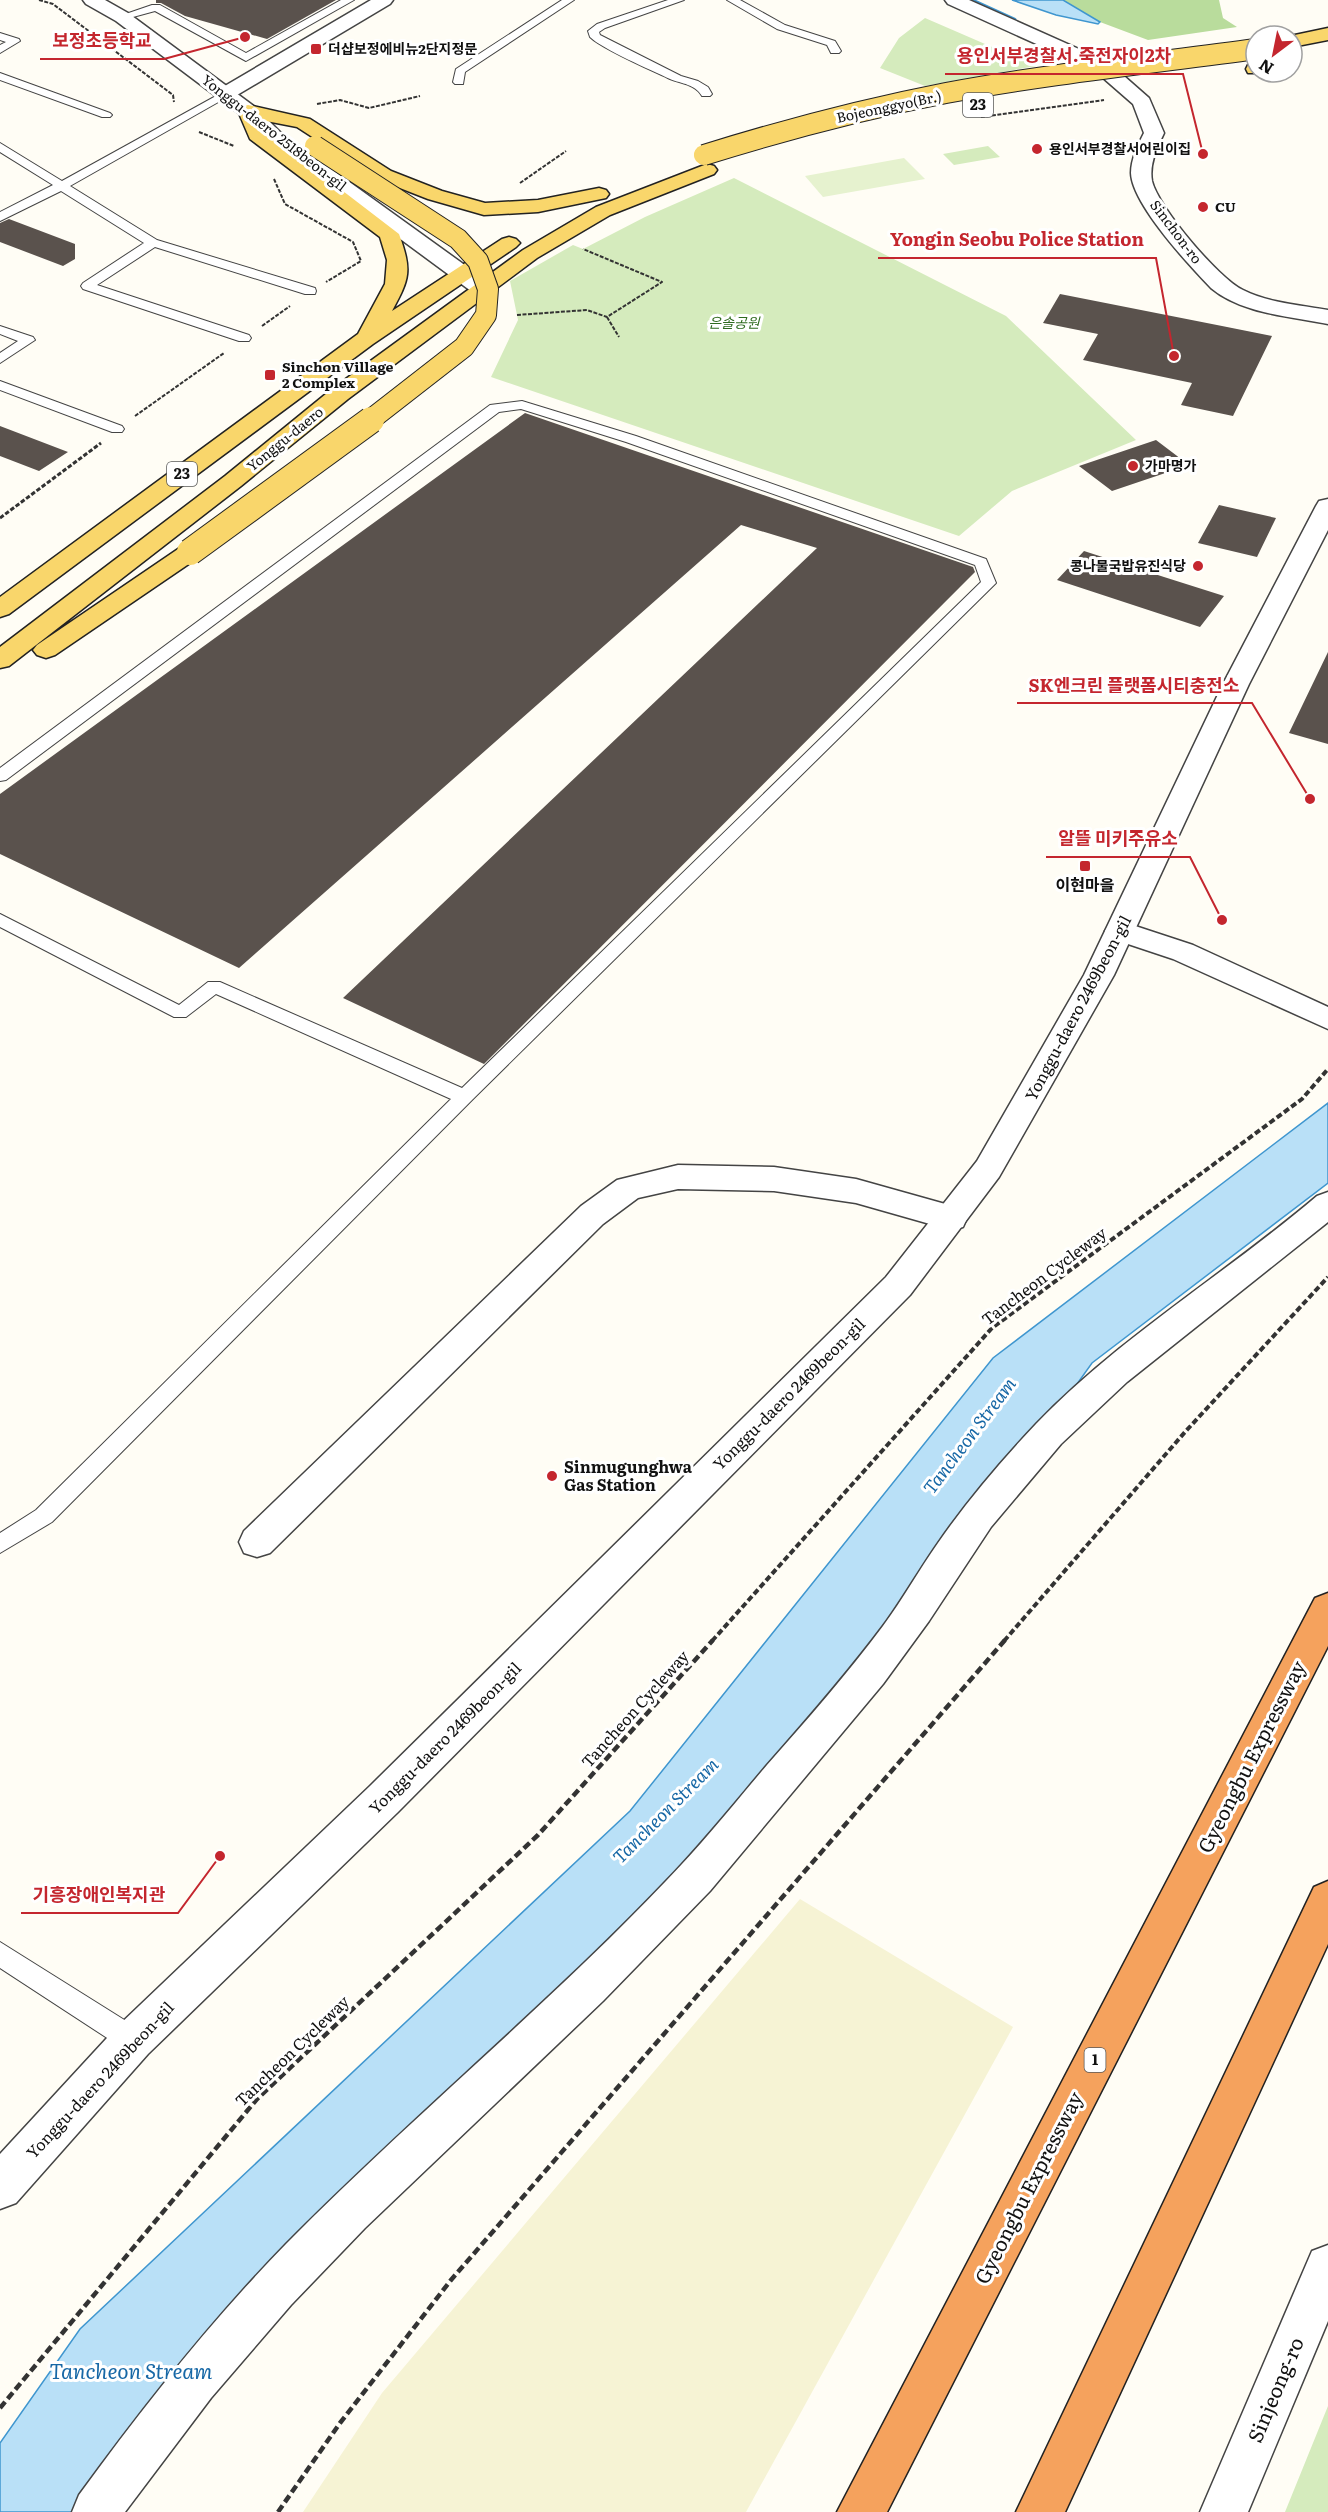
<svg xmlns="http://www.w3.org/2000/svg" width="1328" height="2512" viewBox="0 0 1328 2512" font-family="Literata,'Noto Sans KR',serif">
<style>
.farmland{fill:#f6f3d4}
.green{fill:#d5ebbd}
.forest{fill:#b9dc9c}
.pitch{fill:#e6f2cf}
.water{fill:#b9e0f7;stroke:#3f96cf;stroke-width:1.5}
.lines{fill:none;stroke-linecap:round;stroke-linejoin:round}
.stream{stroke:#3f96cf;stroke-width:5}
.building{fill:#5a524d}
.service-casing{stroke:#444;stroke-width:2}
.minor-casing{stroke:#444;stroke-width:3}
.tertiary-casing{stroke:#444;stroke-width:3}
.primary-casing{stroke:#222;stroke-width:3}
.motorway-casing{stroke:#222;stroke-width:3}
.path-far3{stroke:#333;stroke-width:2;stroke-dasharray:4 1.5;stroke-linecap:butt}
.path-far2{stroke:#333;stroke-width:3;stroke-dasharray:4.5 2;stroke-linecap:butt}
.path-far1{stroke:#333;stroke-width:4;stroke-dasharray:6 3;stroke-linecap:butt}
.path{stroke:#333;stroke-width:4.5;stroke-dasharray:8 4;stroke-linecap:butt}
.service{fill:#fff;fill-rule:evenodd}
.minor{fill:#fff;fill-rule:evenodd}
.tertiary{fill:#fff;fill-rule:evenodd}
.primary{fill:#f9d66b;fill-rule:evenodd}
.motorway{fill:#f5a25d;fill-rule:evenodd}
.primary-bridge-far1-casing{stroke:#222;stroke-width:22;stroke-linecap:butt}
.primary-bridge-casing{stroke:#222;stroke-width:28;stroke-linecap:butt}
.primary-bridge-far1{stroke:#f9d66b;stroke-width:20}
.primary-bridge{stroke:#f9d66b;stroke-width:26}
.poi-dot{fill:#c4262e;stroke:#fff;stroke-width:2}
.labels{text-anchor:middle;stroke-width:6;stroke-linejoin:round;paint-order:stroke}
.far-poi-label{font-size:14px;font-weight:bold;fill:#111;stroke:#fff;text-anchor:start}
.far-street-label{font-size:14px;fill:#111;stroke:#fff}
.far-park-label{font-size:14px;font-style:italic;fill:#2f6b1f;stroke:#fff}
.shield{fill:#fff;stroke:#585858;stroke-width:1.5}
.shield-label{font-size:15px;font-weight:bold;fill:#111}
.poi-label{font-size:16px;font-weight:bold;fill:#111;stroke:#fff}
.street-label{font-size:16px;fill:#111;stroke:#fff}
.water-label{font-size:18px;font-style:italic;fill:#1768a6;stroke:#fff}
.near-street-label{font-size:20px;fill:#111;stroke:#fff}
.near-water-label{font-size:21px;font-style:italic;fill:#1768a6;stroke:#fff}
.leader{fill:none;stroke:#c4262e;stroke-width:2}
.callout-dot{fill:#c4262e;stroke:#fff;stroke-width:2}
.callout-label{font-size:18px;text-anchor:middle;font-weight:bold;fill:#c4262e;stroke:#fff;stroke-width:6;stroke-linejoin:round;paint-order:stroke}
</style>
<rect width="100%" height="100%" fill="#fffdf5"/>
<path class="farmland" d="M800,1899L1013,2027L746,2512H303L382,2393Z"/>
<path class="green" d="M925,18L1036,66L925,86L880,68L899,38Z
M988,146L1000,157L954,165L943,154Z
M734,178L1006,316L1136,440L1012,491L959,536L491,377L518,320L510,281L573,245L583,249L645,217Z
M1328,2406V2512H1285Z"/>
<path class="forest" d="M1063,0H1219L1223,18L1237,27L1148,40L1100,22Z"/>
<path class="pitch" d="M904,158L925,179L823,197L805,176Z"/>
<path class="water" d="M1012,0H1063L1100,22L1098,24L1056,15Z
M1328,1103V1183L1092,1363L832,1726L90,2512H0V2443L80,2329L630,1811L993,1358Z"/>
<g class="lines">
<path class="stream" d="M970,0L1014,20
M1079,50L1106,55H1142"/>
</g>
<path class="building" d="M156,0H336L267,39L185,16L161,3H156Z
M9,219L75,244V259L63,266L0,242V223Z
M1060,294L1222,326L1272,336L1233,416L1181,405L1192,383L1083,360L1098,334L1043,323Z
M525,413L973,567L975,572L484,1064L343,998L817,548L741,525L239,968L0,854V794Z
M0,426L68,452L39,471L0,456Z
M1156,440L1189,465L1112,491L1079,466Z
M1219,505L1276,518L1257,557L1198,543Z
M1084,551L1164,577L1224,596L1200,627L1057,580Z
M1328,652V744L1289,733Z"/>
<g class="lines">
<g class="service-casing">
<path id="service" d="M341,0H354L246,61L155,11L122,20L117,17L152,5H160L246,53Z
M562,0H574L465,72L463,84H455L453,82L456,69Z
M668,0H684L605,28L599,32L600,35L681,76L698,81L708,87L712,94L710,96H702C695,84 682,84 670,79C651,70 602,49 590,37L588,31L597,24Z
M727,0H740L785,25L835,41L841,51L839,53H831L827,45L777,29Z
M0,33L19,39L20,41L0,53V45L6,42L0,40Z
M0,73L110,113L112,115L110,117H102L0,80Z
M225,91L229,92V96L70,186L157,240L315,288L316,291L315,294H305L155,247L97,285L249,335L251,338L249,341H239L83,289L81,286L83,283L144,243L61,191L0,221V212L53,185L0,152V143L62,181Z
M0,326L33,337L35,340L0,363V353L18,341L0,334Z
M0,381L122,426L124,429L122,432H112L0,390Z
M522,401L636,436L986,559L996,583L473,1099L52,1522L0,1553V1533L36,1510L451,1099L216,994L186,1017H174L0,927V914L179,1005L208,982H220L462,1088L981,582L975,565L626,442L521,409L499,412L6,780L0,781V768L490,405Z
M0,1942L142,2031L145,2040L142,2049L133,2052L124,2049L0,1968Z"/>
</g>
<g class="minor-casing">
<path id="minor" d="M371,0H393L390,4L232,98H218L215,94L218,90Z
M945,0H969L1108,62L1149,98L1164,133C1157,148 1149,164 1152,181C1158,207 1219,279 1243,290C1269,303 1300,305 1328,310V324C1290,316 1242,314 1211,288C1189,265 1132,204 1131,173C1131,159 1138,145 1144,133L1133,104L1094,70L948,4Z
M1120,921L1193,945L1328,1007V1029L1173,959L1110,938L1105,931L1110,924Z
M678,1165L774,1167L856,1179L963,1209L967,1218L963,1227L951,1230L856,1203L774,1191L678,1189L638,1198L603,1224L270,1553L257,1557L244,1553L239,1542L244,1531L581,1206L617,1180Z
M1328,1192V1222L1127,1382L1061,1444L991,1527L929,1621L883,1684L710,1891L603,2001L365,2228L291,2305L211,2398L125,2512H72L79,2495C143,2407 210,2322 286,2244C409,2119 545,2008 666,1881C702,1844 734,1804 767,1765C807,1720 847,1674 883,1626C903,1599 919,1570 938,1543C967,1501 1001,1461 1036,1424C1120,1337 1225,1274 1317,1196Z"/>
</g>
<g class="tertiary-casing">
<path id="tertiary" d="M83,0H105L128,13L255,107L280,132L491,284L494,289L491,294L483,295L475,294L266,140L241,115L116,21L86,4Z
M1328,499V530L1249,684L1114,975L999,1177L910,1295L398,1812L148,2054L16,2203L0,2209V2154L118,2026L370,1786L886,1277L977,1161L1084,975L1223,684L1316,506L1319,501Z
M1328,2245V2321L1248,2512H1200L1312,2251Z"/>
</g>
<g class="primary-casing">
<path id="primary" d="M1328,28V40L1292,47V36H1290Z
M1256,63V72L1263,73H1248L1246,69L1248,65Z
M248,105L310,119L391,171L442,191L485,203L538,200L599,188L606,190L609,194L606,198L538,212L484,215L428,199L377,179L297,127L261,120L266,132L399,234C412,271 410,278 392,311L502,239L509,237L516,239L520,243L516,247L373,344L9,614L0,617V597L358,334L385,284L387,260L380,237L250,139L238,111L241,107Z
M707,164L714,166L717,170L714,174L610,215L537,258L348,399L241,486L9,666L0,668V647L225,476L332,389L523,250L596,207Z
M190,545L199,547L202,552L199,557L55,655L46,658L37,655L33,650L37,645L181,547Z"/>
</g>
<g class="motorway-casing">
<path id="motorway" d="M1328,1593V1646L887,2512H837L1315,1598Z
M1328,1881V1944L1065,2512H1016L1314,1887Z"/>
</g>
<path class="path-far3" d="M39,0L53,4L173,95L174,102
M317,104L340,100L369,108L420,96
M981,117L1104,100
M199,132L234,146
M274,179L285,204L353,242L361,261L326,282
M520,183L566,151
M517,315L587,310L607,317L662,282L583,249
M607,317L619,337
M262,326L290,306
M135,416L224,353"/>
<path class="path-far2" d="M0,518L101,443"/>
<path class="path-far1" d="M712,1641L992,1328L1302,1099L1328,1069
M1004,1641L1185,1432L1328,1277"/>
<path class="path" d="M0,2408L257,2099L538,1835L713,1640
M278,2512L340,2423L451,2280L1005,1640"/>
<use href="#service" class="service"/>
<use href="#minor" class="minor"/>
<use href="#tertiary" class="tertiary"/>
<use href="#primary" class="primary"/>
<use href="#motorway" class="motorway"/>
<g class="primary-bridge-far1-casing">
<path id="primary-bridge-far1" d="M315,146L458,239L478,261L488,289L486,315L464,347L369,421
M704,155C784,130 864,109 946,93C1048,74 1153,63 1256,49"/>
</g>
<g class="primary-bridge-casing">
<path id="primary-bridge" d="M190,552L371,420"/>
</g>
<use href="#primary-bridge-far1" class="primary-bridge-far1"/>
<use href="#primary-bridge" class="primary-bridge"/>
</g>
<g class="poi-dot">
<rect x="310" y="43" width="12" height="12" rx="3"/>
<circle cx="1037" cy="149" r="6"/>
<circle cx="1203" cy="207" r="6"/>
<rect x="264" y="369" width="12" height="12" rx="3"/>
<circle cx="1133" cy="466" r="6"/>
<circle cx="1198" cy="566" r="6"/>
<rect x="1079" y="860" width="12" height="12" rx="3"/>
<circle cx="552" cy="1476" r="6"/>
</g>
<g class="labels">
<g class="far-poi-label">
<text x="328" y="54">더샵보정에비뉴2단지정문</text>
<text x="1049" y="154">용인서부경찰서어린이집</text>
<text x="1215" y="212">CU</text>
<text x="282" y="372">Sinchon Village<tspan x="282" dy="16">2 Complex</tspan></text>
<text x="1145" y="471">가마명가</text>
<text x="1186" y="571" text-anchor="end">콩나물국밥유진식당</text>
</g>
<g class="far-street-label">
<text transform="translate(889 107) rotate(-12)" y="5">Bojeonggyo(Br.)</text>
<text transform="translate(274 133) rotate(38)" y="5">Yonggu-daero 2518beon-gil</text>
<text transform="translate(1176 232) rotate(53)" y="5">Sinchon-ro</text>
<text transform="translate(285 439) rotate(-39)" y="5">Yonggu-daero</text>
</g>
<g class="far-park-label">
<text x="734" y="328">은솔공원</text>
</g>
<g class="shield">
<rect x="963" y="93" width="30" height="24" rx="4.5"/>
<rect x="167" y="462" width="30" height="24" rx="4.5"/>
<rect x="1084.5" y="2048" width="21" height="24" rx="4.5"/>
</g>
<g class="shield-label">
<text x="978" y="110">23</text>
<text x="182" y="479">23</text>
<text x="1095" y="2065">1</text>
</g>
<g class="poi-label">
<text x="1085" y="891">이현마을</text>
<text x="564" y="1473" text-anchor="start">Sinmugunghwa<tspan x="564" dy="18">Gas Station</tspan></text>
</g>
<g class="street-label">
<text transform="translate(1078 1008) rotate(-62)" y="6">Yonggu-daero 2469beon-gil</text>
<text transform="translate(1044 1276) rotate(-37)" y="6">Tancheon Cycleway</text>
<text transform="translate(789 1394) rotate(-45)" y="6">Yonggu-daero 2469beon-gil</text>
<text transform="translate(635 1709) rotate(-48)" y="6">Tancheon Cycleway</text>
<text transform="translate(445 1738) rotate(-45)" y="6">Yonggu-daero 2469beon-gil</text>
<text transform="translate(292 2051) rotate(-44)" y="6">Tancheon Cycleway</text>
<text transform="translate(100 2080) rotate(-47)" y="6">Yonggu-daero 2469beon-gil</text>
</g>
<g class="water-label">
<text transform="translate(970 1436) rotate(-53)" y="6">Tancheon Stream</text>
<text transform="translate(666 1811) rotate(-45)" y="6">Tancheon Stream</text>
</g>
<g class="near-street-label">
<text transform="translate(1252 1757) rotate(-63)" y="7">Gyeongbu Expressway</text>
<text transform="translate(1029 2188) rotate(-63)" y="7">Gyeongbu Expressway</text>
<text transform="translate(1276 2390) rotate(-67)" y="7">Sinjeong-ro</text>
</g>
<g class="near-water-label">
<text x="131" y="2379">Tancheon Stream</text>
</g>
</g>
<path class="leader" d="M245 37L164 59H40M1203 154L1183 74H945M1174 356L1156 258H878M1310 799L1252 703H1017M1222 920L1190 857H1046M220 1856L178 1913H21"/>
<g class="callout-dot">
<circle cx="245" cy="37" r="6"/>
<circle cx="1203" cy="154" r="6"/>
<circle cx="1174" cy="356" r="6"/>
<circle cx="1310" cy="799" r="6"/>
<circle cx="1222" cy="920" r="6"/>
<circle cx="220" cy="1856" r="6"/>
</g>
<g class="callout-label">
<text x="102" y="47">보정초등학교</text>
<text x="1064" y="62">용인서부경찰서.죽전자이2차</text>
<text x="1017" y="246">Yongin Seobu Police Station</text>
<text x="1134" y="692">SK엔크린 플랫폼시티충전소</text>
<text x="1118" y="845">알뜰 미키주유소</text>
<text x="99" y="1901">기흥장애인복지관</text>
</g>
<g transform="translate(1274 54) rotate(212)"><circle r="28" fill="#ffffff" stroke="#a0a0a0" stroke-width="1.5"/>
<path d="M0-4.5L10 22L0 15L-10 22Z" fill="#c4262e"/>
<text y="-9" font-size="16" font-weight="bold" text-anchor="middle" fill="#111111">N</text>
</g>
</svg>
